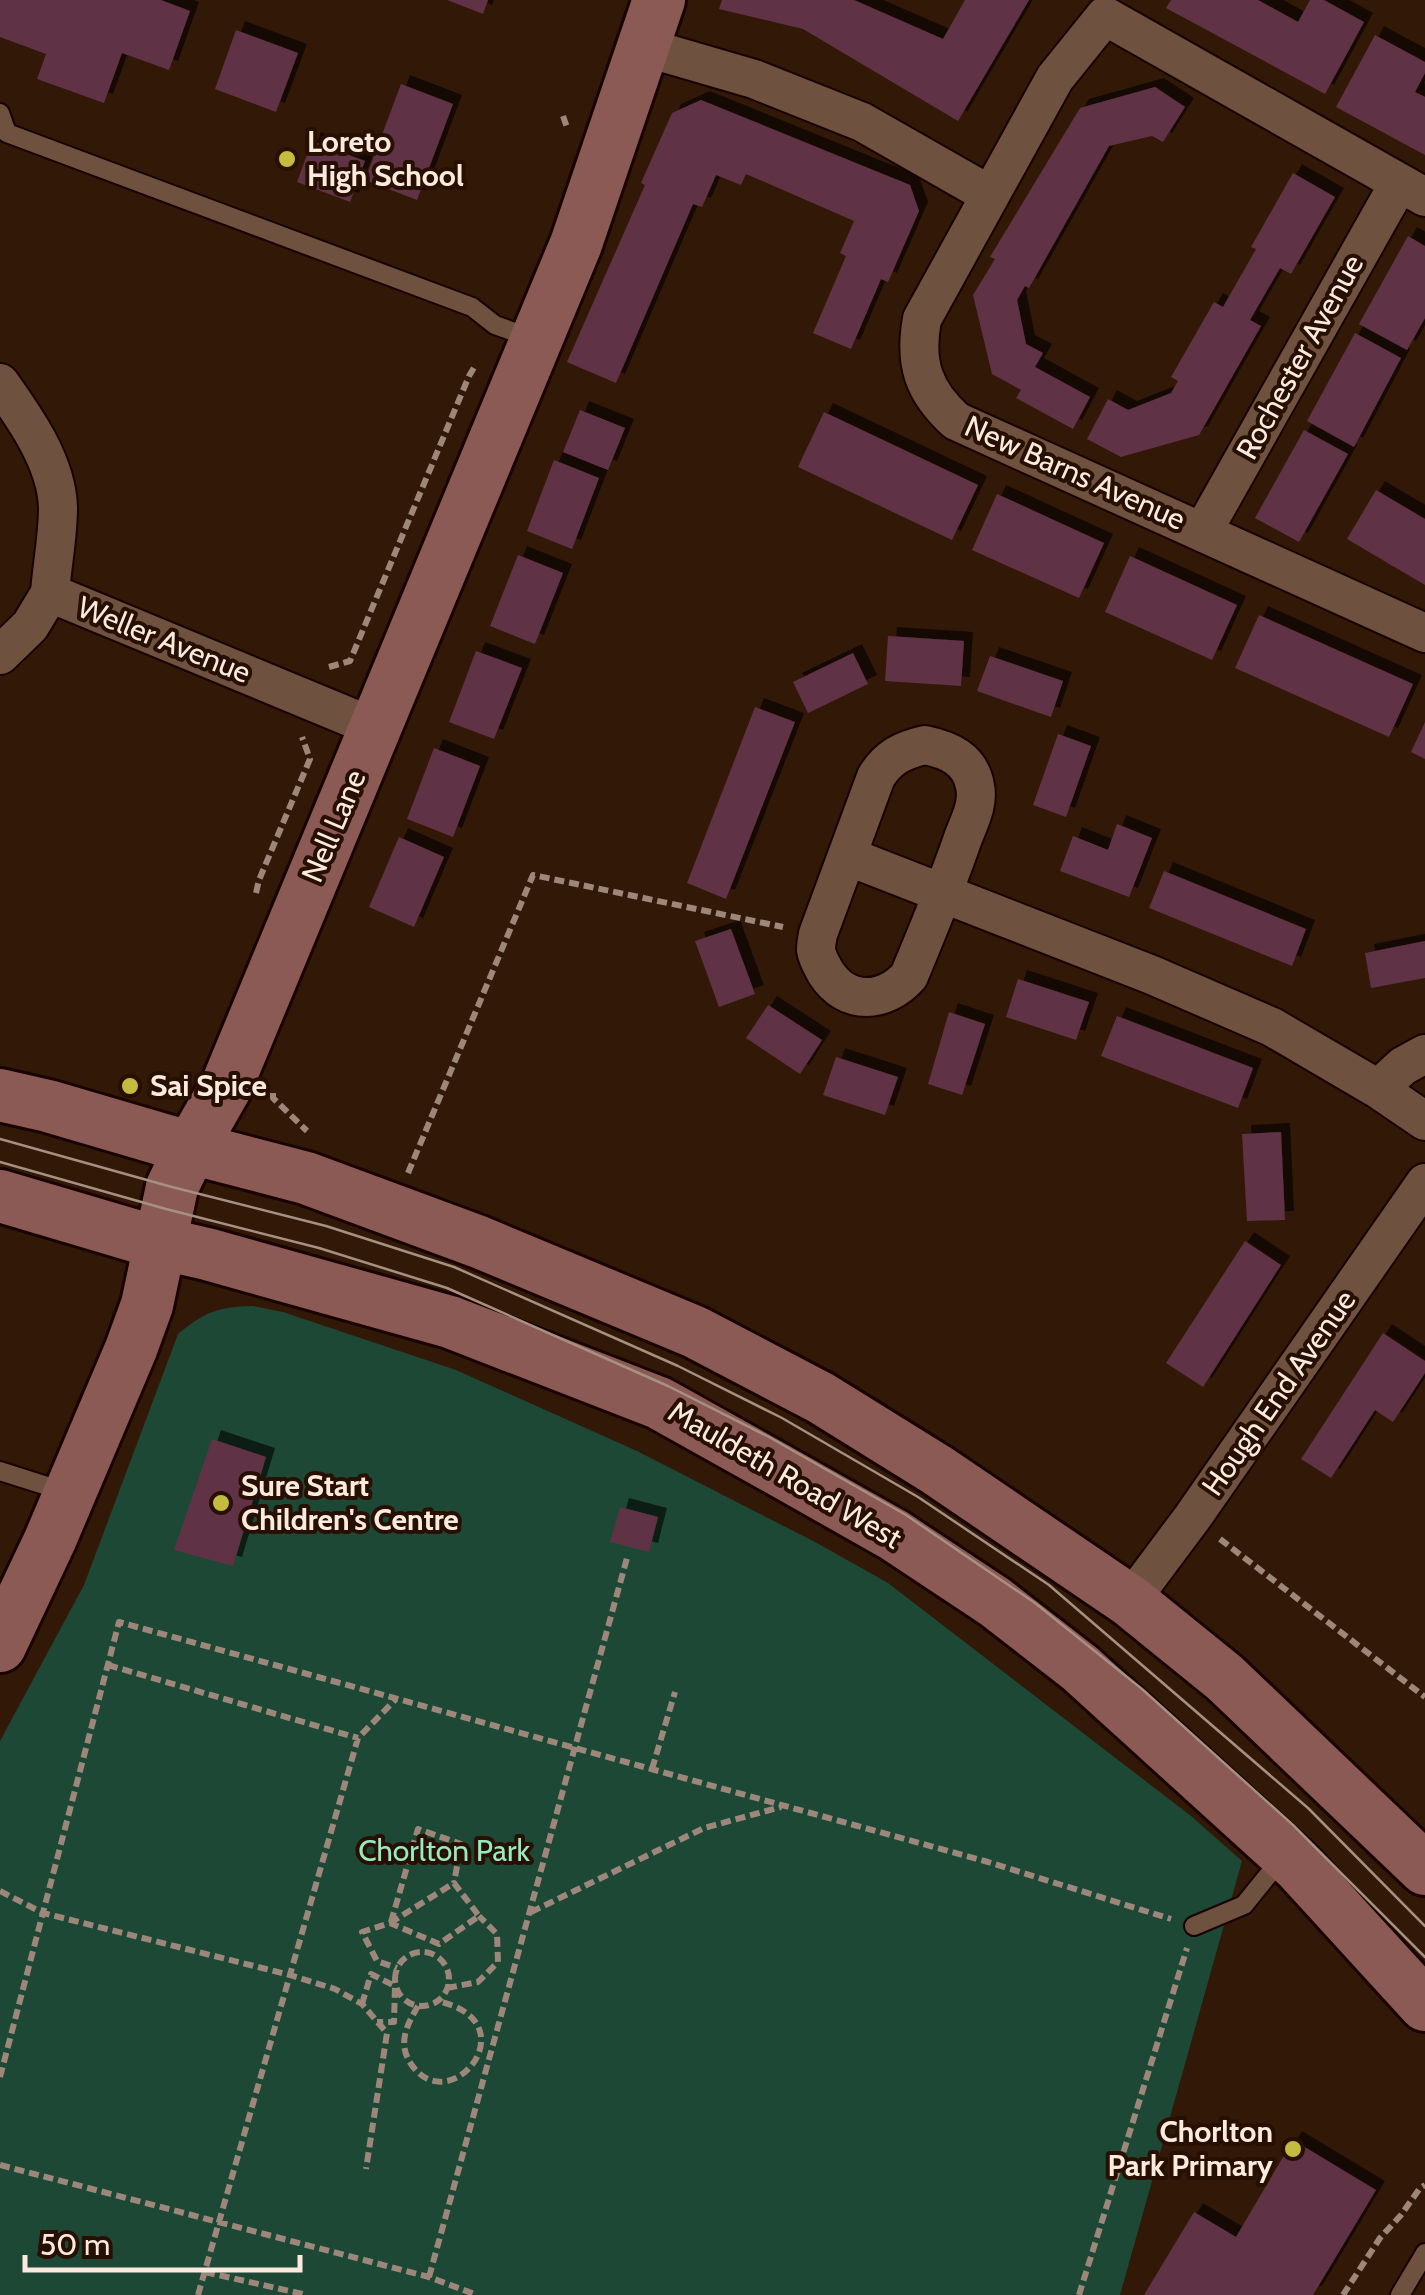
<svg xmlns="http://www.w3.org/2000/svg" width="1425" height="2295" viewBox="0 0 1425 2295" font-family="Cabin,sans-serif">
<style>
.green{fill:#1d4836}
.building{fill:#5f3244;filter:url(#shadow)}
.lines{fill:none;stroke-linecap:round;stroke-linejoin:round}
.lane-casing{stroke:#180300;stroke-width:22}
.street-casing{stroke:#180300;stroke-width:42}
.secondary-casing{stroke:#180300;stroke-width:58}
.path{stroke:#9d877a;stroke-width:6;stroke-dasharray:10 5;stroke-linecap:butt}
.lane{stroke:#6f513f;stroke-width:18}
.street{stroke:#6f513f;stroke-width:38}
.secondary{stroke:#8c5a55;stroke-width:52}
.tram{stroke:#a59082;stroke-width:2.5}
.poi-dot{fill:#c4bc3e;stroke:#270f01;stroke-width:4}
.labels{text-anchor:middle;stroke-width:8;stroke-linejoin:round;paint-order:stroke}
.poi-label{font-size:30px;font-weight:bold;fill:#fceadf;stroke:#270f01;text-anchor:start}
.street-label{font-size:30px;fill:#fceadf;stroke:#270f01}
.park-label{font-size:30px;fill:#96ebc4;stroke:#270f01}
</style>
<defs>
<filter id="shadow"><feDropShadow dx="9" dy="-9" stdDeviation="0" flood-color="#0009"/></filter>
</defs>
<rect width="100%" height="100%" fill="#321807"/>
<path class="green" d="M253,1306L283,1312L456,1370L637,1451L815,1542L888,1583L1191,1816L1242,1861L1120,2295H0V1741L84,1585L178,1334C205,1312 217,1307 253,1306Z"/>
<path class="building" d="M0,0H161L190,11L169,70L122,53L104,103L37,79L46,54L0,37Z
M447,0H488L483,14Z
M722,0H854L943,39L965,0H1029L958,121L803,29L719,9Z
M1171,0H1258L1298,22L1310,0H1324L1364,22L1325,94L1166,8Z
M236,30L298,53L276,112L215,89Z
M1375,35L1425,62V73L1415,92L1425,97V155L1336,107Z
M401,84L453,104L417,200L365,180Z
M1155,87L1185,107L1163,142L1152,136L1109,146L1029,288L1025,286L1017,300L1026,344L1043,353L1035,367L1090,397L1073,429L1016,398L1021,390L992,374L973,295L995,259L990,257L1080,108Z
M701,100L910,185L919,211L888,282L881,279L851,349L813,333L846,256L840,253L854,221L746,174L741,185L716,175L702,207L693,204L616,383L567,362L645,185L641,183L672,113Z
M312,141L365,161L350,202L297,182Z
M1293,173L1335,197L1291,274L1280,268L1250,320L1261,326L1199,435L1121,457L1087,439L1108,399L1128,410L1171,393L1178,381L1171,377L1214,302L1223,307L1256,249L1251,247Z
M1408,236L1425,246V318L1407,350L1359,324Z
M1355,333L1401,358L1354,447L1307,421Z
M580,410L625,428L608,470L563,452Z
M824,412L978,485L952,540L798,467Z
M1304,430L1348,454L1299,542L1255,518Z
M554,460L599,478L572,549L527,531Z
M1376,490L1425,519V585L1347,539Z
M997,494L1104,543L1079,598L972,550Z
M518,555L563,573L535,644L490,626Z
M1130,556L1237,605L1212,660L1105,612Z
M1259,615L1413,684L1389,737L1235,668Z
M888,636L964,641L961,686L885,681Z
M476,651L522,668L494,739L449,722Z
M853,653L868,684L808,713L793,682Z
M990,656L1063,681L1051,717L977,691Z
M755,707L795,722L726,899L687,883Z
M1425,722V759L1411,752Z
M1058,734L1091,746L1066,817L1033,805Z
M434,748L480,766L453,837L407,819Z
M1117,824L1152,838L1129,897L1060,871L1073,836L1108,850Z
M399,837L444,857L414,927L369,907Z
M1164,871L1306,929L1292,966L1149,908Z
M731,929L755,994L719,1007L695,941Z
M1425,941V978L1371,988L1365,953Z
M1018,979L1089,1002L1076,1040L1006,1017Z
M768,1005L822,1040L800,1074L746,1038Z
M949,1012L985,1024L962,1095L928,1084Z
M1117,1016L1253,1068L1238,1108L1101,1056Z
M836,1057L898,1077L885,1115L823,1095Z
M1281,1132L1285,1220L1247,1221L1242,1134Z
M1245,1241L1281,1265L1203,1387L1166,1363Z
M1383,1333L1425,1361V1373L1393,1422L1375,1410L1331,1478L1301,1459Z
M212,1439L266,1457L233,1566L174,1550Z
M620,1507L658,1517L649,1552L610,1542Z
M1293,2140L1376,2190L1313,2295H1144L1194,2212L1236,2237Z"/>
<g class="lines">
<g class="lane-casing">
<path id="lane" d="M0,113L7,133L472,307L495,325L531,338
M0,1471L66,1492
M1194,1926L1244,1905L1282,1858
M1400,2295L1425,2253"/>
</g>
<g class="street-casing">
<path id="street" d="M644,47L754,79L862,122L990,195
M1425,197L1105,16L1055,78L922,319C914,363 923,391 956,421L1425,633
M0,383C25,418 57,463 58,508C58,536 52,565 50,593L376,728
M1203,531L1399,183
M0,655L30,626L50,593
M925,745C949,750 970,759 975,786C979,804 969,822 963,838C947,885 928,930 909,976C885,1003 847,1006 826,973C822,966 817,958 816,950C816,945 817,939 818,934L876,777C888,757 903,750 925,745Z
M847,856L1152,975L1272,1027L1378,1089L1425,1121
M1378,1089L1403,1066L1425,1054
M1130,1601L1192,1518L1425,1183"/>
</g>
<g class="secondary-casing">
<path id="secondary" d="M0,1095L48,1106L191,1148L306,1178L479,1242L695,1332L821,1398L937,1470L1130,1601L1225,1678L1425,1869
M0,1196L159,1243L207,1254L450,1322L659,1403L770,1465L894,1535L995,1602L1080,1668L1298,1866L1425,2005
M0,1646L50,1540L131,1349L147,1305L172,1187L191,1148L227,1085L576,244L659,0"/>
</g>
<path class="path" d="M563,116L568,130
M329,667L350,661L469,376L475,366
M256,893L259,880L310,759L302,737
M273,1093V1098L307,1131
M408,1173L533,875L783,927
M1220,1539L1425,1697
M108,1665L358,1738
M652,1769L675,1692
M0,1891L43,1913L290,1975L335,1989L362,2004L387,2033L366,2169
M531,1912L704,1828L781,1807
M391,1922L418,1829L461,1844L454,1883
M390,1923L454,1883L479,1916L439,1944L390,1923L362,1932L377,1961L397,1968
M395 1979a27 27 0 1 1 54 0a27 27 0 1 1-54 0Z
M447,1988L478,1982L498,1962L497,1934L479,1916
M362,2004L371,1974L395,1986L394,2022H377
M418,2006C407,2025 397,2043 411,2064C450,2122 532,2021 437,2001
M0,2077L119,1622L988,1862L1171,1919
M0,2165L429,2277L477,2295
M205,2272L307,2295
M429,2277L627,1558
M198,2295L358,1738L396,1699
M1079,2295L1187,1948
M1343,2295L1380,2238L1401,2215L1420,2188L1425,2185"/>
<use href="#lane" class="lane"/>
<use href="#street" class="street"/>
<use href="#secondary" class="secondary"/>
<path class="tram" d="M0,1139L172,1187L326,1226L454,1267L678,1366L782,1418L918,1497L1049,1585L1308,1808L1425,1926
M0,1162L166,1209L319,1248L447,1288L668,1386L769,1437L906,1515L1035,1603L1142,1689L1293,1825L1425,1957"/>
</g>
<g class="poi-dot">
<circle cx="287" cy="159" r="10"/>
<circle cx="130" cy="1086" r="10"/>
<circle cx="221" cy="1503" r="10"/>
<circle cx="1293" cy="2149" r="10"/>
</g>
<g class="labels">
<g class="poi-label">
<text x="307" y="152">Loreto<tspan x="307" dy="34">High School</tspan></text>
<text x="150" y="1096">Sai Spice</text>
<text x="241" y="1496">Sure Start<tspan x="241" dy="34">Children's Centre</tspan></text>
<text x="1273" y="2142" text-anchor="end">Chorlton<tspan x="1273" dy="34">Park Primary</tspan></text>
</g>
<g class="street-label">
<text transform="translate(1300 357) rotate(-61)" y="10">Rochester Avenue</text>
<text transform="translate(1075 473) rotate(24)" y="10">New Barns Avenue</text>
<text transform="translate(164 640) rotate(22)" y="10">Weller Avenue</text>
<text transform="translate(334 826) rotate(-67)" y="10">Nell Lane</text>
<text transform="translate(1279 1393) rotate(-55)" y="10">Hough End Avenue</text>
<text transform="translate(785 1475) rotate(30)" y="10">Mauldeth Road West</text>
</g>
<g class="park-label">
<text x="444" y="1861">Chorlton Park</text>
</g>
</g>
<path d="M25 2255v15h275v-15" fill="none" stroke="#fceadf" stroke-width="5"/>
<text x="40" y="2255" font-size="30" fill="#fceadf" stroke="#270f01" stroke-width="8" paint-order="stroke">50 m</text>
</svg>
